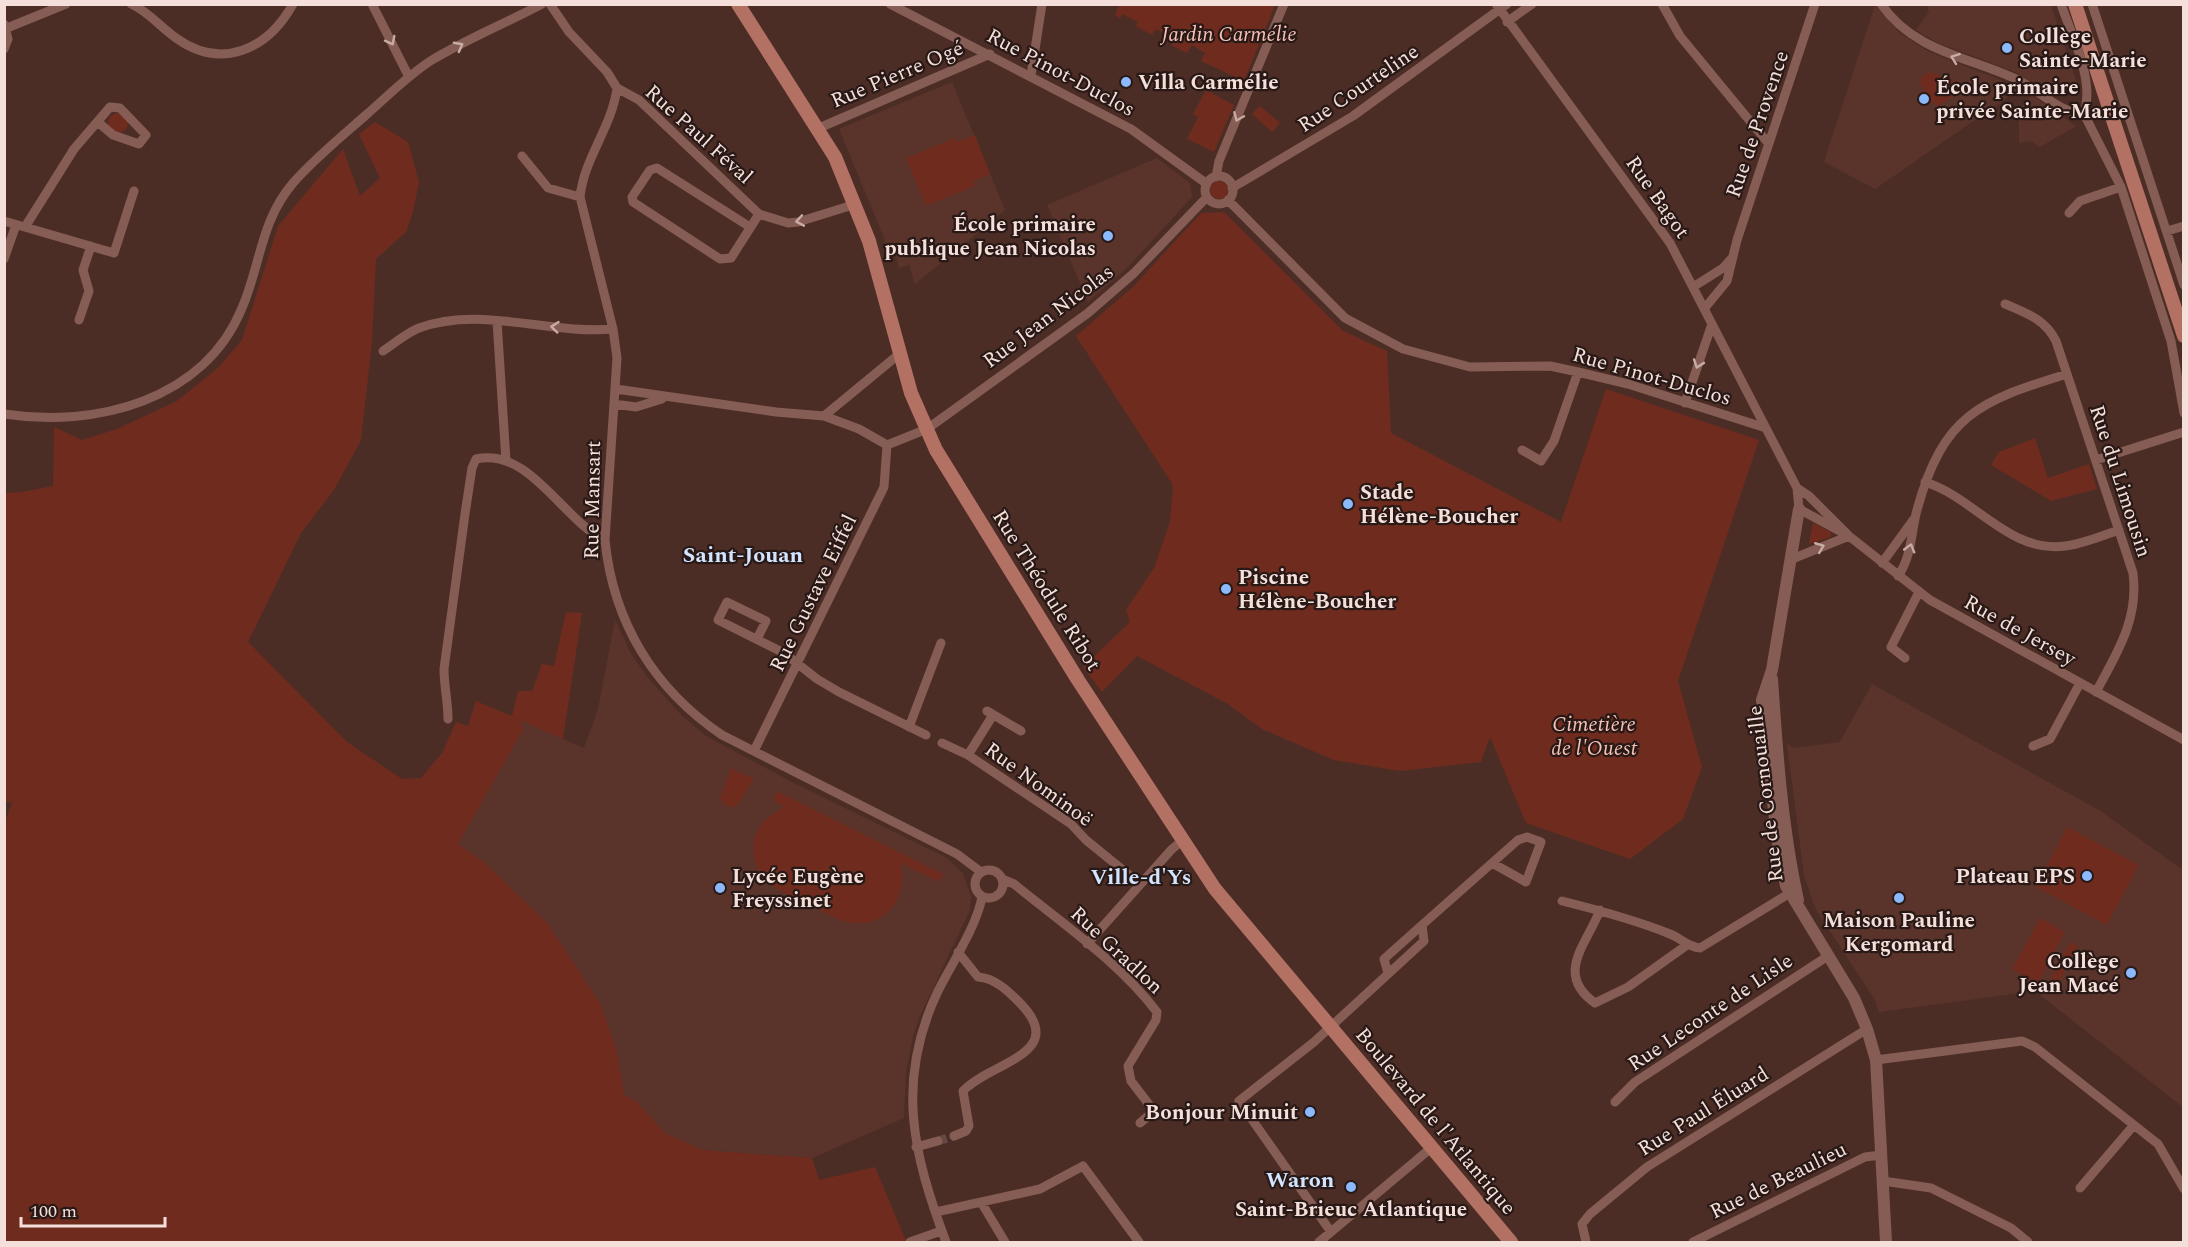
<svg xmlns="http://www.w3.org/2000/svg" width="2188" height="1247" viewBox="0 0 2188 1247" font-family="Spectral,serif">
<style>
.built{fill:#5a342b}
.green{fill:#6f2c1e}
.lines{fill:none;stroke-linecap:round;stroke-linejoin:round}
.minor-tunnel{stroke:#654841;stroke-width:9;stroke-dasharray:9 4.5;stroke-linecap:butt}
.minor{stroke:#865d54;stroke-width:9}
.tertiary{stroke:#865d54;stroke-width:12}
.secondary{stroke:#b27163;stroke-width:14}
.oneway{stroke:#c8aba4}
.poi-dot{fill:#8cb9fc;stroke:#281916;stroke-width:2}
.labels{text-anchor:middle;stroke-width:4.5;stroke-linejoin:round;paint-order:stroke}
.park-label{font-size:21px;font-style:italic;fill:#f6c2b6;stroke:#281916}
.poi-label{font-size:21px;font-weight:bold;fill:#f4dfda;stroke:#281916;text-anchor:start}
.street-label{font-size:21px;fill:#f4dfda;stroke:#281916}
.neighbourhood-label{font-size:22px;font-weight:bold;fill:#d3e4fe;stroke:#281916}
</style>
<rect width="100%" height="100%" fill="#4c2d26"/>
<path class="built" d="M1875,5L1900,33L1927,51L2021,88L1875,189L1824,162Z
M1927,5H2051L2077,84L2051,94L2013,71L1938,43L1916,30L1929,12Z
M952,82L1005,210L915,284L909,265L899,268L895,252L887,256L885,240L839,129Z
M2032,95L2046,105L2076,126L2040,147L2031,141L2019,143V109Z
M1157,158L1190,183L1192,197L1128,267L1088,302L1047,205Z
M615,620L631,654L649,679L682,716L706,736L788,780L947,858L963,874L971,896L970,910L919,1018L913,1037L906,1072L904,1118L812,1158L703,1150L665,1133L636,1101L624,1095L458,844L524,728L520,725L523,721L584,748L598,709Z
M1872,684L2102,812L2183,870V1107L2035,991L1879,1012L1875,1000L1816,910L1804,875L1787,744L1794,748L1840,742Z"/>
<path class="green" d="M1120,4H1275V5L1244,81L1201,61L1205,53L1192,45L1187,53L1171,45L1174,39L1156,29L1152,35L1136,26L1138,22L1122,14L1120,18L1115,15Z
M1930,72L1958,82L1965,88L1938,106L1930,101L1920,83L1921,77Z
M1206,90L1234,105L1214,152L1187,139L1198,117L1193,114Z
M1260,106L1280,123L1272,132L1252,114Z
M108 123a10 10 0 1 1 20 0a10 10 0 1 1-20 0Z
M375,122L408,142L419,182L413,212L406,232L376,259L372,342L361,440L334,490L301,533L248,642L347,742L402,779L421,778L442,753L456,722L468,726L476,701L512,716L518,691H532L542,664L554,666L566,612L582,613L563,739L522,721L521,725L524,728L458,844L485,863L548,924L601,1005L617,1052L624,1095L636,1101L665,1133L703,1150L812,1158L819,1180L875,1167L906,1241L5,1242L4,824L12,803L5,801V493L22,492L53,486L54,427L82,440L117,429L177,401L219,367L242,340L278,226L343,149L360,196L380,178L359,134Z
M975,135L990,174L973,181L975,186L926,206L906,158L955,138L957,142Z
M1210 190a9 9 0 1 1 18 0a9 9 0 1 1-18 0Z
M1224,212L1343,331L1387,351L1391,433L1561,522L1606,389L1759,440L1678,681L1702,767L1683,819L1630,859L1526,823L1490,737L1481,762L1400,771L1334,760L1262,729L1228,704L1137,656L1102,692L1083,667L1130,622L1126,610L1154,568L1170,522L1173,485L1076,336L1133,287L1201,213Z
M2035,438L2048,478L2089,464L2097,489L2051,501L1991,465L1999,452Z
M1813,523L1831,532V537L1809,544Z
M731,768L754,779L736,807L726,806L720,799Z
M777,791L943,874L939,882L900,863C910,894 887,927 853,923C838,922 824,912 811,905C799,899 785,894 774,887C753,873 746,843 762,823C768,816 776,812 784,807L773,800Z
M2067,827L2139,865L2107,925L2036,887Z
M2040,918L2065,932L2038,983L2012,969Z
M2070,942L2078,946L2057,986L2049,982Z"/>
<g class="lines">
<path class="minor-tunnel" d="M938,1141L954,1136"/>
<path class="minor" d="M131,4C149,12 160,27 176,38C222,71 268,49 293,4
M372,4L409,77
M550,4L569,32L607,72L617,88L639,100L759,214L788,223L798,222L856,204
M890,4L1131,129L1207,184
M1496,4L1670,243L1797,488L1799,509L1849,536
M1662,4L1680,36L1768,143
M1881,4C1915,53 1971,57 2020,81C2042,93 2059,112 2084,114
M2061,4C2072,37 2095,80 2084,114L2121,187L2171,341L2184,413
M2092,4L2184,285
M1507,22L1532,4
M4,24L8,39L4,49
M7,28L66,4
M1031,75L1042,4
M617,88C612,127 584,158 580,197L613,329L617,358L605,540C613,622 654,689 722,735L957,854L981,872
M819,128L990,54
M522,156L548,188L580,197
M1205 190a14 14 0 1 1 28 0a14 14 0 1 1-28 0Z
M1216,177L1219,161L1284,4
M1232,188L1353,116L1507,4
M1228,200L1345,318L1403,349L1470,367L1550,366L1578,372L1628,384L1763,427
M2069,213L2080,201L2121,187
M4,221L114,253L134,191
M25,227L74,149L110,107L120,108L146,135L139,144L113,135L99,123
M750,227L657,168L650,170L632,197L633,202L720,259L731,258L759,214
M2167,231L2184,226
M4,259L16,225
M1693,287L1723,268L1732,258
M2005,304C2026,313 2045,319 2056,341L2133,573C2139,619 2117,653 2096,692
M1704,309L1727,281L1737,240L1815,4
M79,320L89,291L83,270L91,246
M497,321L506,461
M383,351C394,344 406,333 419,328C481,305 549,335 613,329
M616,389L776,412L824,416L859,429L887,445
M1685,403L1712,324
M614,404L636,407L662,399
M4,414C95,428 204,401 242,308C261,264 260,222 293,183C315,158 341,137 366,115C388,96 408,75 432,60C467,39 506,23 542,4
M824,416L898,355
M887,445L927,429L1088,313L1134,273L1207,197
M1522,450L1541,461L1554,441L1578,372
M2096,460L2184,432
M1925,482C1974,497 2010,554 2065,546C2083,544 2101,536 2119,530
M1797,488L1809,496L1849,536L1930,600L2184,740
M1792,559L1849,536
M1882,563L1914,519
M1898,576C1912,556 1911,532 1917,510C1943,415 1979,401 2067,374
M757,639L766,621L727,602L718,620L784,653L817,679L839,692L926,735
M1905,658L1891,647L1919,592
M987,711L1021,731
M448,719C448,702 444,686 444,669L465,514L472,468L476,459C530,447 563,521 605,540
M909,727L941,643
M942,743L968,755L1071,824L1086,840L1140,884
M2033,746L2050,739L2080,683
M754,751L884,487L887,445
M968,755L993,715
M975 884a14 14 0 1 1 28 0a14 14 0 1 1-28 0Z
M1002,879L1014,884C1063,924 1119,962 1157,1012L1156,1020L1128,1066L1131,1081L1154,1111L1140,1123
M1562,901C1598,910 1636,920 1670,934C1681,938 1687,947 1700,948L1790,893
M1600,910C1587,944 1554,974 1595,1003L1628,987L1687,945
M1087,944L1172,849L1182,841
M1388,973L1384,959L1422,925
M1876,1060L2022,1041L2035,1047L2158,1144L2184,1189
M1615,1102L1635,1082L1828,956
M954,1136L966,1131L969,1126L963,1091C990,1062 1070,1054 1020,1003C1008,991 995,978 978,977L958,952
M916,1147L938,1141
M1883,1181L1931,1188L2011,1228L2028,1242
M2080,1188L2134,1125
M981,1202L1005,1242
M936,1212L1040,1189L1083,1166L1139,1242
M1331,1232L1239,1101L1314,1042L1424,941L1422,925L1518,840L1527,837L1541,842L1526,882L1492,863
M910,1242L941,1231
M946,1242C913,1154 895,1081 938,991C950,967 979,922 982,896
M1319,1242L1431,1148
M1586,1242L1582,1224L1590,1214L1647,1167L1867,1029
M1693,1242L1865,1157L1881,1155"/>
<path class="tertiary" d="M1799,509L1772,670L1762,700L1777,838L1786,886L1854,998L1867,1029L1876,1060L1886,1242
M1772,679C1777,753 1782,828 1798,900"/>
<path class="secondary" d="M738,4L835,157L869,241L911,393L936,450L1078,680L1215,889L1511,1242
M2075,4L2184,336"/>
</g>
<defs><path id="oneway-chevron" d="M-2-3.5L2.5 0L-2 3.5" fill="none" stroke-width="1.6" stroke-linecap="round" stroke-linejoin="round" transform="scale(1.5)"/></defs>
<g class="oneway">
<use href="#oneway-chevron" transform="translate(391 41) rotate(63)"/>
<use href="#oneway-chevron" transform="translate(459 46) rotate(-28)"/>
<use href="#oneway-chevron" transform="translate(1955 58) rotate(-160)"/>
<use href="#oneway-chevron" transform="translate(1238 117) rotate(113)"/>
<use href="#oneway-chevron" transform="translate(800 221) rotate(170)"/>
<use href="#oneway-chevron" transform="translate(555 327) rotate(-174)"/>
<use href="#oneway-chevron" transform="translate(1698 364) rotate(109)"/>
<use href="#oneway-chevron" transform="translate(1820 547) rotate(-22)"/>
<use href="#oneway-chevron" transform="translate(1910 548) rotate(-74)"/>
</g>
<g class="poi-dot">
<circle cx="2007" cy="48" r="6"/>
<circle cx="1126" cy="82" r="6"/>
<circle cx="1924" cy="99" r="6"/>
<circle cx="1108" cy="236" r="6"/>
<circle cx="1348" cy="504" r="6"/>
<circle cx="1226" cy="589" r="6"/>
<circle cx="2087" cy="876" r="6"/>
<circle cx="720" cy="888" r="6"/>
<circle cx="1899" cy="898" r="6"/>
<circle cx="2131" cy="973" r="6"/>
<circle cx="1310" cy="1112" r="6"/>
<circle cx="1351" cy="1187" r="6"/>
</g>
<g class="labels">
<g class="park-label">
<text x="1229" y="41">Jardin Carmélie</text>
<text x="1594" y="731">Cimetière<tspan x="1594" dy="24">de l'Ouest</tspan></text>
</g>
<g class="poi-label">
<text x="2019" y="43">Collège<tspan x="2019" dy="24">Sainte-Marie</tspan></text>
<text x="1138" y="89">Villa Carmélie</text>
<text x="1936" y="94">École primaire<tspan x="1936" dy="24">privée Sainte-Marie</tspan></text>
<text x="1096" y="231" text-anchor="end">École primaire<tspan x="1096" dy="24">publique Jean Nicolas</tspan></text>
<text x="1360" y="499">Stade<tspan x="1360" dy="24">Hélène-Boucher</tspan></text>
<text x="1238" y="584">Piscine<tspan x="1238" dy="24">Hélène-Boucher</tspan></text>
<text x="732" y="883">Lycée Eugène<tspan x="732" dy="24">Freyssinet</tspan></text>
<text x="2075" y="883" text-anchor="end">Plateau EPS</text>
<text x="1899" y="927" text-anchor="middle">Maison Pauline<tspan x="1899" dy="24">Kergomard</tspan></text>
<text x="2119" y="968" text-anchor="end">Collège<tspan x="2119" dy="24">Jean Macé</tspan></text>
<text x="1298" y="1119" text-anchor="end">Bonjour Minuit</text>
<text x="1351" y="1216" text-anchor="middle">Saint-Brieuc Atlantique</text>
</g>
<g class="street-label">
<text transform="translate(1061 72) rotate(28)" y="7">Rue Pinot-Duclos</text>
<text transform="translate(897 74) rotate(-23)" y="7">Rue Pierre Ogé</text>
<text transform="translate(1358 88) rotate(-34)" y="7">Rue Courteline</text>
<text transform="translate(1757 124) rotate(-71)" y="7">Rue de Provence</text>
<text transform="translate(699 134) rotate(42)" y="7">Rue Paul Féval</text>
<text transform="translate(1658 197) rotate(55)" y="7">Rue Bagot</text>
<text transform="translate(1048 316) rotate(-37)" y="7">Rue Jean Nicolas</text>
<text transform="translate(1652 376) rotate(16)" y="7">Rue Pinot-Duclos</text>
<text transform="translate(2121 481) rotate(72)" y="7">Rue du Limousin</text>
<text transform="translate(592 500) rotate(-89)" y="7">Rue Mansart</text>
<text transform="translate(1047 590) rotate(58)" y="7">Rue Théodule Ribot</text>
<text transform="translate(813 593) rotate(-64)" y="7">Rue Gustave Eiffel</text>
<text transform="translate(2020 630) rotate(29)" y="7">Rue de Jersey</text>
<text transform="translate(1039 784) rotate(36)" y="7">Rue Nominoë</text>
<text transform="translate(1765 794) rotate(-97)" y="7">Rue de Cornouaille</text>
<text transform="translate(1117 950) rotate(43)" y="7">Rue Gradlon</text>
<text transform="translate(1710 1012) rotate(-34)" y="7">Rue Leconte de Lisle</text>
<text transform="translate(1703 1111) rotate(-32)" y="7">Rue Paul Éluard</text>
<text transform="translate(1436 1121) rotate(50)" y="7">Boulevard de l'Atlantique</text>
<text transform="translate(1778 1180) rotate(-26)" y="7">Rue de Beaulieu</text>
</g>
<g class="neighbourhood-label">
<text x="743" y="562">Saint-Jouan</text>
<text x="1141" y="884">Ville-d'Ys</text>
<text x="1300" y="1187">Waron</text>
</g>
</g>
<rect width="2188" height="1247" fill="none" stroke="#f4dfda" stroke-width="12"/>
<path d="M21 1217v9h144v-9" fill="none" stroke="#f4dfda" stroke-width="3"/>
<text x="30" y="1217" font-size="18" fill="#f4dfda" stroke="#281916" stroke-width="4.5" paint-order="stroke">100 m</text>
</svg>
